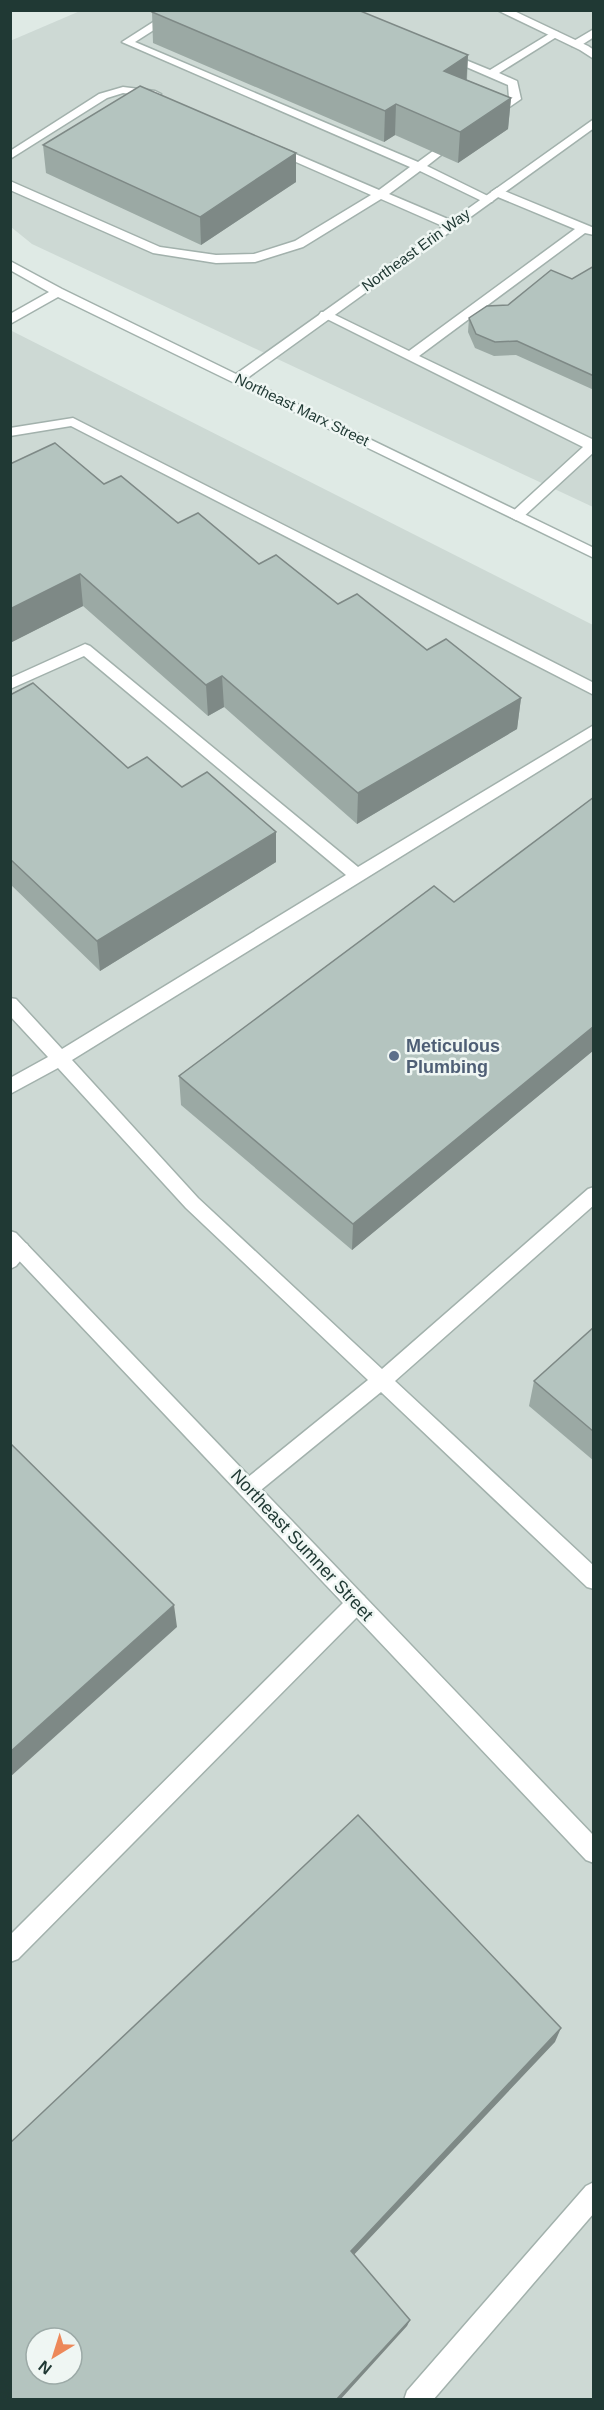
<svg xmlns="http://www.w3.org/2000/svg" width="604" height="2410" viewBox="0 0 604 2410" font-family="Helvetica,sans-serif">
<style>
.built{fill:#cdd9d4;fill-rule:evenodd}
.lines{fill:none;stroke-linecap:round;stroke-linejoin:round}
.service-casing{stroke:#a2b1ac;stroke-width:3}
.minor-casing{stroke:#a2b1ac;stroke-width:3}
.service{fill:#fff;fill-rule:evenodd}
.minor{fill:#fff;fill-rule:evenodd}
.wall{fill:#9ba9a4}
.shaded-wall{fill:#7e8986}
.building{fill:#b4c4bf;stroke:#7e8986;stroke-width:1.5;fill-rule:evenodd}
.service-dot{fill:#5c6f8a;stroke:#eff6f3;stroke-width:2}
.labels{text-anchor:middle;stroke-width:5;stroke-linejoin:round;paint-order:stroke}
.far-street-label{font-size:15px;fill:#203934;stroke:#eff6f3}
.service-label{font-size:18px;font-weight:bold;fill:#4e5e75;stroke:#eff6f3;text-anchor:start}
.street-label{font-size:18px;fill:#203934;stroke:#eff6f3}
</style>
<rect width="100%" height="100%" fill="#dfeae5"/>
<path class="built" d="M80,11H593V507L32,244L11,227L10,41Z
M10,330L593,625V2399H11ZM36,2338H72V2374H36Z"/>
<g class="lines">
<g class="service-casing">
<path id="service" d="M172,10H185L135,42L418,162L433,151H441V155L427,166L494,199L492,202H484L420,171L389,194L455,222V228H447L381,199L303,247L255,262L216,263L153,253L10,190V181L160,247L216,255L254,254L295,241L371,195L271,151V147H279L379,190L410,167L122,42Z
M594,29V37L580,46H572V42Z
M554,31L558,32V36L499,73L517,81L521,99L492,119L488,118V114L509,98L508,85L441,56L443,54H451L490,70Z
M123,87L155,91L161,94L155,97L123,93L107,98L10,159V151L99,94Z
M497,188L594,228V235L585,233L419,356L594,440V452L521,519L516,520L509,516L511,513L583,447L319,315L321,312H329L409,351L575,229L493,195L491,192Z
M73,418L594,683V695L71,426L10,436V428Z
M85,644L90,646L358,867L594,725V737L72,1060L198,1198L382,1369L588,1189L594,1187V1205L395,1381L594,1566V1589L587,1587L381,1392L256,1494L249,1497L242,1494L239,1488L242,1482L368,1380L186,1208L58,1068L10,1094V1078L48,1057L10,1016V998L16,999L62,1049L346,875L84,656L10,689V678Z
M21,1241L27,1244L30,1249L16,1266L10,1269V1248Z
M357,1593L364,1596L367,1603L364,1610L18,1959L10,1962V1935L350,1596Z
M594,2182V2213L433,2400H404L407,2391L586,2186Z"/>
</g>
<g class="minor-casing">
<path id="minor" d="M497,10H512L588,46L594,50V59L580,50Z
M594,119V128L246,379L594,548V558L58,297L10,324V314L49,292L10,270V261L62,289L236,374Z
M10,1231L16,1233L594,1836V1863L586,1860L10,1251Z"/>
</g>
<use href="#service" class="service"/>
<use href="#minor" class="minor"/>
</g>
<path class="wall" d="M152,12L468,55L467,80L511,98L508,129L458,163L395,135L384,142L153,43Z
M43,145L296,153V182L201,245L46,173Z
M594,266V390L516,355L494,356L475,348L468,332L469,318L508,305L572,279Z
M104,484L521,698L517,729L357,824L224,707L208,716L83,606L10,643Z
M10,695L128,768L182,787L276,832V862L100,971L10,884Z
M594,797V1050L352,1250L181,1105L179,1076L454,902Z
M594,1327V1461L529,1406L534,1381Z"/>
<path class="shaded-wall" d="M468,55L466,86L444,71Z
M511,98L508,129L458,163L460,132Z
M396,104L395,135L384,142L385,111Z
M296,153V182L201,245L200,217Z
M80,574L83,606L10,643V609Z
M222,676L224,707L208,716L206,685Z
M521,698L517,729L357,824L358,793Z
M276,832V862L100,971L97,941Z
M594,1026V1050L352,1250L353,1224Z
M174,1605L177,1627L10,1777V1752Z
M561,2028L555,2042L350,2259L351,2251Z
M410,2320L407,2326L340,2400H336Z"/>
<path class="building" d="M154,10H358L468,55L444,71L511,98L460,132L396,104L385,111L152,12Z
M140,86L296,153L200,217L43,145Z
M594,266V376L517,341L495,342L476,334L469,318L487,306L508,305L551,270L572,279Z
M55,443L104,484L121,476L178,523L198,513L259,564L276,555L338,604L357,594L427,650L446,639L521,698L358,793L222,676L206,685L80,574L10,609V464Z
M33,683L128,768L147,757L182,787L207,772L276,832L97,941L10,859V695Z
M594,797V1026L353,1224L179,1076L434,886L454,902Z
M594,1327V1432L534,1381Z
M10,1443L174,1605L10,1752Z
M358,1815L561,2028L351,2251L410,2320L336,2400H10V2143ZM36,2338H72V2374H36Z"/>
<circle class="service-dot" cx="394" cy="1056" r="6"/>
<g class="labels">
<g class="far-street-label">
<text transform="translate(416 250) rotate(-36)" y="5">Northeast Erin Way</text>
<text transform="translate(302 410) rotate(26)" y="5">Northeast Marx Street</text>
</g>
<g class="service-label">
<text x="406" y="1052">Meticulous<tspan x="406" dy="21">Plumbing</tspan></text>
</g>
<g class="street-label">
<text transform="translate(302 1545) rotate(47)" y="6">Northeast Sumner Street</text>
</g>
</g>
<rect width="604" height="2410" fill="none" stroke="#203934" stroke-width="24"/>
<g transform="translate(54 2356) rotate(218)"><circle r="28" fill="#eff6f3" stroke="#9caaa7" stroke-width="1.5"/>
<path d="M0-4.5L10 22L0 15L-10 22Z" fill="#ed8859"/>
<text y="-9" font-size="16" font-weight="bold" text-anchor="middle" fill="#203934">N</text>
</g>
</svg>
